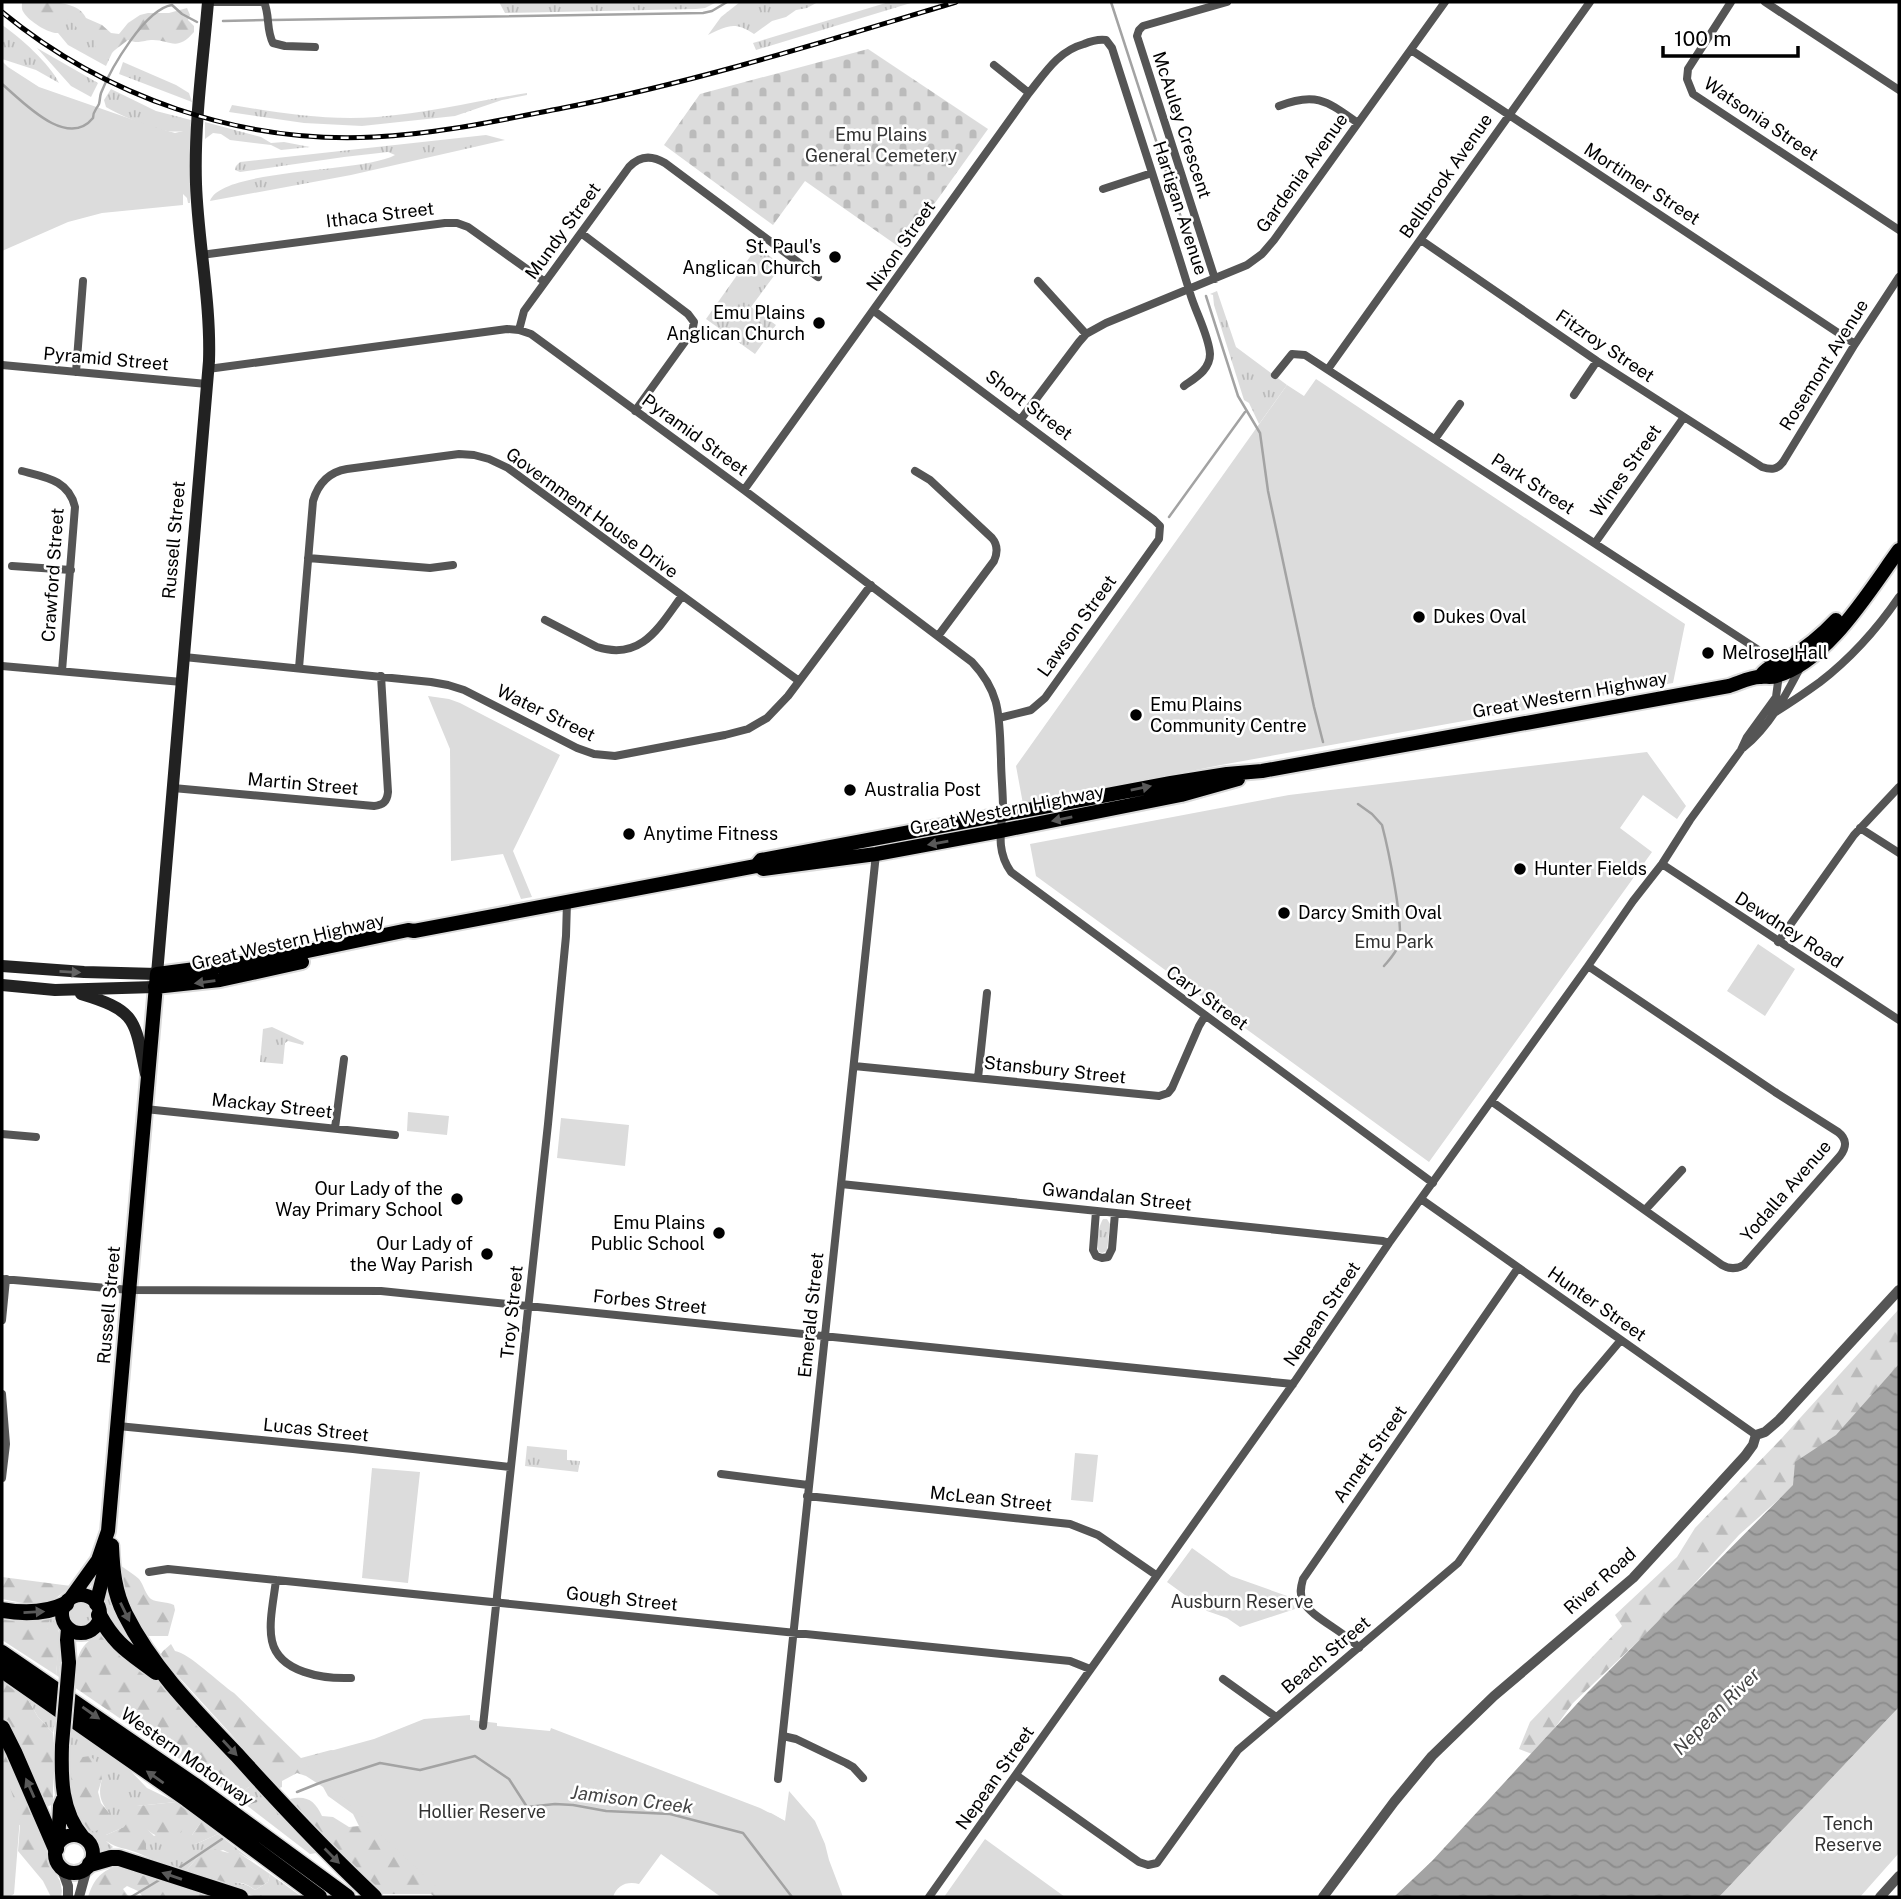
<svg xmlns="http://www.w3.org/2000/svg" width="1901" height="1899" viewBox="0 0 1901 1899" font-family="'Public Sans',sans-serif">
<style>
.grass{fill:url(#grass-tufts)}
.forest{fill:url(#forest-firs)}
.cemetery{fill:url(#cemetery-stones)}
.park{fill:#dcdcdc}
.water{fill:url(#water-waves)}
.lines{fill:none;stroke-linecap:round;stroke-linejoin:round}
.stream{stroke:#a3a3a3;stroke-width:2.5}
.trunk-casing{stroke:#dbdbdb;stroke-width:18}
.motorway-casing{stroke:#dbdbdb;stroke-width:19}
.minor{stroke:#555;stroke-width:8}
.tertiary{stroke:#555;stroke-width:10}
.secondary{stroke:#222;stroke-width:12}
.trunk{stroke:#000;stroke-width:14}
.motorway{stroke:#000;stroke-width:16}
.rail-casing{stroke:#000;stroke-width:5}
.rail{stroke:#fff;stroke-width:2.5;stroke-dasharray:8;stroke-linecap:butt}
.trunk-bridge-casing{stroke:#dbdbdb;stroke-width:18;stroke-linecap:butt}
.trunk-bridge{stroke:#000;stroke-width:14}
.oneway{fill:#595959}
.oneway2{fill:#646464}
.poi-dot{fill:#000;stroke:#fff;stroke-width:2.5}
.labels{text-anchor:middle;stroke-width:5;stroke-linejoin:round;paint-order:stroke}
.street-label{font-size:18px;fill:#000;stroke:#fff}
.park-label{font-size:18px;fill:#333;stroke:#fff}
.poi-label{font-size:18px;fill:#000;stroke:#fff;text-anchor:start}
.water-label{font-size:19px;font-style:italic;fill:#444;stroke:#fff}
</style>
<defs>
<pattern id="grass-tufts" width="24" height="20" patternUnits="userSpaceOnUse" patternTransform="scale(1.75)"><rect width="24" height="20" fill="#dcdcdc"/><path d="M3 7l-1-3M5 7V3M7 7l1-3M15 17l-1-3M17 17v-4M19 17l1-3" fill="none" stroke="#bbb"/></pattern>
<pattern id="forest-firs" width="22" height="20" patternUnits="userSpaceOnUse" patternTransform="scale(1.75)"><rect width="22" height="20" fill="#dcdcdc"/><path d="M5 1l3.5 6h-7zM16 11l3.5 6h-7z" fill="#bbb"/></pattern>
<pattern id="cemetery-stones" width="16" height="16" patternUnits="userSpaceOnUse" patternTransform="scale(1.75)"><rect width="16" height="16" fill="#dcdcdc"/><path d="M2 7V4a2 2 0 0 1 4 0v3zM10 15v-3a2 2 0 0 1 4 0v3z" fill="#bbb"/></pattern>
<pattern id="water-waves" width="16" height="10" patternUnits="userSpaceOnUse" patternTransform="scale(1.75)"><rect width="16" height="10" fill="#a3a3a3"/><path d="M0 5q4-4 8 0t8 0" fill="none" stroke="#8b8b8b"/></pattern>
</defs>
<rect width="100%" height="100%" fill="#fff"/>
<path class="grass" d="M22,2H57L98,29L122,41L112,53L106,66L68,45L58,33C49,34 29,21 24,13C21,9 22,6 22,2Z
M499,2H717L705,8L696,9L505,13Z
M740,2H818L807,8L796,10L786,17L772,21L754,34C734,21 728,26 708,35L721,17Z
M889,2H914L756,50L753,43Z
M2,25C19,36 51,65 59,83L36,70L2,59Z
M37,48L98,83L91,97L71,86Z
M123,62L176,85L189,93L192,102L119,74Z
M111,89L156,111L191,120L190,203H188L187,198L183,194V131C161,135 126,118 106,107L104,100Z
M527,93V95L502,100L455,116L362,126L304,123L229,112L232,105C280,113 328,121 377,117C428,113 477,101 527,93Z
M205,122L261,137L271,143L284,142L310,147L281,150L271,145L230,140L221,134L213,133L205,139Z
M486,135L505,140L351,175L210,201C221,168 364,173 395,155L388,152L344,157L240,172L235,170L236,166L240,162Z
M757,247L782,265L751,307L776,325L755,354L706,319Z
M1217,291L1236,347L1287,385L1259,424L1249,403L1244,400L1214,305L1213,295L1210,294Z
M272,1027L304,1042L303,1045L288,1041L285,1043L283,1064L260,1062L263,1029Z
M1103,1219H1107L1110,1224L1107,1251L1102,1253L1099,1252C1096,1244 1098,1227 1103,1219Z
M527,1446L567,1450V1460L580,1461L578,1472L525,1466Z
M107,1581L152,1662L130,1646L111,1624L103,1605Z
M70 1614a11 11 0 1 1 22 0a11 11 0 1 1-22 0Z
M49,1615H52C64,1637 61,1652 59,1677L56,1675L58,1647L46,1626L50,1620Z
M27,1698L56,1717L53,1733L38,1717Z
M70,1726L126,1766L147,1788L176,1802L137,1806L146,1828L154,1836L191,1816L189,1811L202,1821L192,1835L196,1844L218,1834L253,1861L239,1853H229L223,1850L197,1858L185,1872L155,1861L159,1860L146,1849V1835L124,1827L106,1835V1841L113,1847L109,1850L98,1851L95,1842L77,1824L109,1813C100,1801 98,1794 102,1779L69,1759Z
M251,1778L318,1851L317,1853L310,1854L241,1801V1792L249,1787Z
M270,1874L302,1897H257L218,1884C232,1882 244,1881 255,1890L268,1882Z"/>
<path class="forest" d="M30,2C48,2 78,0 86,18L102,25L111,33L119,34L128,23L140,15L148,13H169L187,8L190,15L188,20L194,26V32C176,53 170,39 151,40C141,41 138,44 128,40L111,53L99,54L95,50C97,36 91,35 79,31C67,12 54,17 34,16L30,9Z
M1899,1309V1374L1807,1474L1739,1535L1665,1616L1573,1703L1535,1755L1519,1749L1530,1722L1622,1626L1615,1615L1677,1557L1695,1528L1781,1439Z
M120,1565C126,1570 134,1574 139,1579C144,1585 145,1594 151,1599C157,1603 166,1601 174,1605L175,1610L168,1636H145L127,1601L123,1587Z
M2,1577L71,1586L50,1603L28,1604L2,1599Z
M49,1615L50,1620L47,1626L48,1629L53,1627C62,1640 57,1660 56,1675L2,1640V1618Z
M101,1633L151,1672L166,1686L251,1778L253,1784L242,1792L241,1801L74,1687C77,1660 75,1647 101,1633Z
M171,1644L175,1651C189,1653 219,1683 234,1693L301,1758L331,1750L771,1813L785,1821L809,1826L691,1835L507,1897H435L431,1894H379L290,1799C307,1795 315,1801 322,1816L333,1817L349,1827L359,1826L353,1814L328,1796L323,1787L306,1776L297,1773L282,1781V1787L277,1789L230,1733L166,1663L161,1654L163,1651Z
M2,1680L27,1698L38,1717L53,1733V1804L45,1808L2,1715Z
M2,1745L44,1843L50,1864L60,1881L62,1891L61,1897H51L43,1881L18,1851L20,1825L2,1823Z
M90,1756L99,1764L102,1779L98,1792L101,1803L109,1813L108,1825L94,1832L82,1826L76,1819L74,1804L70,1797L68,1759Z
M176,1802L189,1811L192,1816C178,1839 170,1847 146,1829V1849L158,1856L160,1861C151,1860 146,1856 138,1853C127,1848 117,1849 106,1841V1835L124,1827L127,1823L145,1827L133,1816L137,1806Z
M202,1821L218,1834L196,1844L192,1840V1835Z
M213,1849L229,1853H239L270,1874L268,1882L255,1890C239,1877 233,1886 217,1884C207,1883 195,1876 185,1872L197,1858Z
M113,1867H124L220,1897H143L138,1891L127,1886L123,1889L129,1897H88C93,1882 98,1874 113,1867Z"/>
<path class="cemetery" d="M868,49L988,129L902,249L805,181L773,225L664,145L700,94Z"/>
<path class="park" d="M2,61L8,67L39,87L151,126L175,133L183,131V205L102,213L68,222L2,251Z
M1316,379L1685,624L1673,683L1221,765L1023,804L1016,766L1287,385L1304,396Z
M428,696L449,699L460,703L560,755L513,851L532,897L521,899L503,854L451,861L450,749Z
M1647,752L1686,806L1677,819L1643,795L1620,828L1652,852L1429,1162L1036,876L1030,844L1289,795Z
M1758,944L1795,969L1765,1016L1727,991Z
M408,1112L449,1116L447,1135L407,1131Z
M561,1118L629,1125L625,1166L557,1158Z
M1075,1453L1098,1455L1093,1502L1071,1500Z
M372,1468L420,1472L408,1583L362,1578Z
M1192,1548L1231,1576L1290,1597L1295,1609L1240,1627L1227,1618L1207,1611L1167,1582Z
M1899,1707V1853L1860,1897H1719Z
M470,1715V1720L497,1723V1726L550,1731L551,1728L760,1808L785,1821L789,1791L815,1821L825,1844L829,1860L843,1897H721L661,1854L639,1884C627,1881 617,1885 613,1897H447L301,1759L374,1739L424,1719Z
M2,1764L20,1817L14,1894L9,1897H2Z
M985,1839L1065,1897H944Z"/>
<path class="water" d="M1899,1364V1707L1719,1897H1394L1432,1861L1586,1694L1793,1485L1795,1462L1836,1435Z"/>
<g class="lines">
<path class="stream" d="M1111,2L1199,273
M272,20L703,13L712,11L727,2
M223,21L265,20
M2,84C22,101 67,150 93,118C93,111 96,110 99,104C100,100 100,96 101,93C111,68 145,9 172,5L182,14L197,22
M1206,296L1238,396L1260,433L1268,491L1314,707L1323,742
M1169,517L1245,412
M1358,804L1372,814L1382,825C1388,848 1404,924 1399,944C1396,953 1390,959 1384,966
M297,1792L322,1782L380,1763L420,1770L475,1756L509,1779L527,1807L555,1804L573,1805L606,1811L670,1814L743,1833L792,1897
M246,1804L256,1801
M176,1870L222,1839
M131,1897L161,1879"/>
<g class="trunk-casing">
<path id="trunk" d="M1760,677C1766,667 1777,664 1788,659C1806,648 1822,635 1836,620
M763,869L876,854L1000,831L1181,795L1238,779
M155,987L220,980L302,962
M62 1614a19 19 0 1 1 38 0a19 19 0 1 1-38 0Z
M70,1599L98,1560L108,1531L157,974L265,960L408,930L414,931L756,866L761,860L1171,783L1227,774L1262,771L1729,686C1739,683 1750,677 1760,677C1766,676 1770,678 1776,676C1827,662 1869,591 1899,550
M96,1604L109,1553
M68,1628L67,1640L69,1663
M62,1745C61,1778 61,1811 83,1837
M55 1854a19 19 0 1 1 38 0a19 19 0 1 1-38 0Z
M58,1844L60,1806L63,1799"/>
</g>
<g class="motorway-casing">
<path id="motorway" d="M111,1546C112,1570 114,1592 125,1614C152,1668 195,1711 237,1755C281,1804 326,1852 374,1897
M2,1610C24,1614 45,1614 66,1604
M99,1615C116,1646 130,1652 156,1672
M2,1653L194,1785L347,1897
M2,1670L187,1799L319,1897
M2,1728L14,1752L56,1849
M90,1864L111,1858H119L240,1897"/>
</g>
<path class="minor" d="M208,2H264
M264,2C270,15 266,30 273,43L285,46L315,47
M1731,2L1688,69L1687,79L1693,94L1899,230
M1765,2L1899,90
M1411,50L1855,344
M994,65L1029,93
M1279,106C1317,91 1328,102 1358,123
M1103,189L1152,173
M581,233L688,314L694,322L692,332L635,411
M1421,240L1597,361L1762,467C1771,470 1777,470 1783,462L1855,344L1899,277
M201,255L445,223H457L468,227L545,282
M1215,279L1137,36L1139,30L1143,26L1227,2
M1038,281L1086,334
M874,311L1154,520L1160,526L1159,539L1045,698L1031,710L999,718
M519,330L524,311L629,167C640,155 652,155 665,163L818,277
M2,365L207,384
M208,369L507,329L519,330L531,334L744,490L972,662C1002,694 999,718 1001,759C1001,775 1003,792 1003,808C1001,831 996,851 1011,872L1433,1183
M1328,369L1590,2
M76,372L83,281
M1275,375L1292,354L1305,355L1757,649L1774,666
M1574,395L1597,361
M1021,419L1079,342L1086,334L1106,323L1247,265L1262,254L1274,240L1445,2
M1435,439L1460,404
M22,471C45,477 69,480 75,507L62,671
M915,471L930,480L992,538C998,545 998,552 994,561L938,636
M744,490L1029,93C1045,73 1058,51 1084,44C1091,41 1098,39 1106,40L1112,48C1138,130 1165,211 1190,293C1195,311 1209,336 1210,354C1210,370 1195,378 1184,386
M1595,543L1684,417
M308,558L430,568L453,565
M12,566L71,570
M545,620L597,647C642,661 659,627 682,596
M184,657L431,682L448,685L464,690L577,748L594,754L615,756L725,735L748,729L767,718L788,696L871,585
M2,666L182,682
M299,668L313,501C318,484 329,472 347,469L459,454L474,455L489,459L508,468L799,681
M1774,713C1790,703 1805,693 1820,682C1851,658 1877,629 1899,597
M1743,748C1769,727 1785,697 1800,668
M173,788L374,806C383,805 387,802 388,792L381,676
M1860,828L1899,853
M1662,864L1899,1020
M1778,942L1854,835L1899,787
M854,1066L1159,1096L1168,1093L1172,1088L1199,1026L1205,1016
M978,1078L987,993
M1491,1101L1722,1265C1729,1269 1737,1269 1744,1265L1840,1156C1847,1147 1847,1139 1838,1132L1775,1092L1588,966
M145,1109L395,1135
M335,1128L344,1059
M2,1134L36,1137
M841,1184L1383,1241L1389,1243
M1421,1199L1756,1435
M1645,1210L1682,1170
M1096,1211L1093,1250L1096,1256L1102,1258L1108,1257L1112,1249L1115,1213
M2,1279L130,1290L381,1291L1293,1384
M2,1320L6,1279
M2,1394L6,1444L2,1478
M118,1426L353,1449L510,1467
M721,1474L808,1485
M807,1496L1070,1524L1098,1535L1156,1575
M149,1572L168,1569L1070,1661L1090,1669
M276,1580C274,1598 268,1624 272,1641C279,1673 324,1679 351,1678
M1359,1648C1346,1632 1310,1617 1303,1601C1299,1594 1301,1586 1303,1579L1518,1268
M1223,1679L1276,1717
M483,1726L548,1124L566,936L567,902
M783,1736L796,1739L846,1763L853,1767L863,1778
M1016,1775L1139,1862L1148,1865L1157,1863L1238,1750L1458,1563L1577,1392L1621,1340
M778,1779L876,854
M929,1897L1293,1384L1389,1243L1588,966L1633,901L1662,864L1690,820L1741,750L1747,737L1776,697L1778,682L1776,676"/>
<path class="tertiary" d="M62,1869L68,1886V1897
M79,1897L87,1868
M1323,1897L1394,1802L1432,1756L1494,1696L1633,1578L1745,1456L1753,1445L1756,1435L1765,1432L1779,1420L1899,1290
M1880,1897L1899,1876"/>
<path class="secondary" d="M2,966L84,972L157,974L209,361C211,302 198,242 196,184C194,123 203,62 208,2
M2,985L55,990L155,987
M81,994C138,1011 134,1020 146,1074"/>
<use href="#trunk" class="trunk"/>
<use href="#motorway" class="motorway"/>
<g class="rail-casing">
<path id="rail" d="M2,12C105,97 241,144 374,137C438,134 501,120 563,108C696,82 826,41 956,2"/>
</g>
<use href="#rail" class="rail"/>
<g class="trunk-bridge-casing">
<path id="trunk-bridge" d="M62,1745L69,1663"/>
</g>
<use href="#trunk-bridge" class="trunk-bridge"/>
</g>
<defs><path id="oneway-solid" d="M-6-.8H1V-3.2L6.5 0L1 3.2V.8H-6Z" transform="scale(1.75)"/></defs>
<g class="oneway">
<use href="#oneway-solid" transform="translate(1141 788) rotate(-11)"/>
<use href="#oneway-solid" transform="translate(1062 819) rotate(169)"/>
<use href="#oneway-solid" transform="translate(938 843) rotate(170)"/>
<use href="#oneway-solid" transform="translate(205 982) rotate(172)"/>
<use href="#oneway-solid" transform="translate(34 1612) rotate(-3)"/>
<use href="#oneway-solid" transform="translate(125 1612) rotate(64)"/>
<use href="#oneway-solid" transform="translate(91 1713) rotate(35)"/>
<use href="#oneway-solid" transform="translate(230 1748) rotate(47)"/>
<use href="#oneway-solid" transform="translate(155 1777) rotate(-145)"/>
<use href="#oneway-solid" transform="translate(30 1788) rotate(-114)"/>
<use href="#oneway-solid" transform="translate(332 1856) rotate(45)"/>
<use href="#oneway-solid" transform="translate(172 1876) rotate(-161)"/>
</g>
<use class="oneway2" href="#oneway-solid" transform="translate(70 972) rotate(3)"/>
<g class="poi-dot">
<circle cx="835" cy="257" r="7"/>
<circle cx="819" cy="323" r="7"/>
<circle cx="1419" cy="617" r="7"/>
<circle cx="1708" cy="653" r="7"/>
<circle cx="1136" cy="715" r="7"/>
<circle cx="850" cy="790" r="7"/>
<circle cx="629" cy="834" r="7"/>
<circle cx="1520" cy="869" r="7"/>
<circle cx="1284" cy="913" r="7"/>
<circle cx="457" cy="1199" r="7"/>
<circle cx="719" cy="1233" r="7"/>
<circle cx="487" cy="1254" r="7"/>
</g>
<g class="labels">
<g class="street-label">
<text transform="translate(1761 119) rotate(34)" y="6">Watsonia Street</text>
<text transform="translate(1182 125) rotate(72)" y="6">McAuley Crescent</text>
<text transform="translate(1302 173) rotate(-54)" y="6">Gardenia Avenue</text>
<text transform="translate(1446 176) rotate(-55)" y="6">Bellbrook Avenue</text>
<text transform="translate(1642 184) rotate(33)" y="6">Mortimer Street</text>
<text transform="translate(1180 208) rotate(72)" y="6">Hartigan Avenue</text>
<text transform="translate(380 215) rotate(-7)" y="6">Ithaca Street</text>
<text transform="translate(563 231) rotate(-54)" y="6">Mundy Street</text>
<text transform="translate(901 246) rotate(-55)" y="6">Nixon Street</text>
<text transform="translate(1605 346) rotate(34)" y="6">Fitzroy Street</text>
<text transform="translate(106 359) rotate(5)" y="6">Pyramid Street</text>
<text transform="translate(1824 365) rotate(-58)" y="6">Rosemont Avenue</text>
<text transform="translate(1029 405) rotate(37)" y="6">Short Street</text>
<text transform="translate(695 435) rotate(36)" y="6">Pyramid Street</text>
<text transform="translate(1626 471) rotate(-55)" y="6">Wines Street</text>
<text transform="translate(1533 484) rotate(33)" y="6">Park Street</text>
<text transform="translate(592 513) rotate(36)" y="6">Government House Drive</text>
<text transform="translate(174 540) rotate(-85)" y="6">Russell Street</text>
<text transform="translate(53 575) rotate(-86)" y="6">Crawford Street</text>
<text transform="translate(1077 626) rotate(-54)" y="6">Lawson Street</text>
<text transform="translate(1570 695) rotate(-10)" y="6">Great Western Highway</text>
<text transform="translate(546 713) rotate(26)" y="6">Water Street</text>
<text transform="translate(303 784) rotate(5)" y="6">Martin Street</text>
<text transform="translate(1007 810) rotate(-11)" y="6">Great Western Highway</text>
<text transform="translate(1789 930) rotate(33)" y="6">Dewdney Road</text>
<text transform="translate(288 942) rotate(-13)" y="6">Great Western Highway</text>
<text transform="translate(1207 998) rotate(36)" y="6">Cary Street</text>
<text transform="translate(1055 1070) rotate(6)" y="6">Stansbury Street</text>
<text transform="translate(272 1106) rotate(6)" y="6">Mackay Street</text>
<text transform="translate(1786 1191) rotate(-49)" y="6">Yodalla Avenue</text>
<text transform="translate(1117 1197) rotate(6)" y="6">Gwandalan Street</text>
<text transform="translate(650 1302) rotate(6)" y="6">Forbes Street</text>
<text transform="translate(1597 1304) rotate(35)" y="6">Hunter Street</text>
<text transform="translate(109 1305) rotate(-85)" y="6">Russell Street</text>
<text transform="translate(512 1312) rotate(-84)" y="6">Troy Street</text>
<text transform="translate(1322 1314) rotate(-56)" y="6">Nepean Street</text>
<text transform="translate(811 1315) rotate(-84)" y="6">Emerald Street</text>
<text transform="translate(316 1430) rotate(6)" y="6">Lucas Street</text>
<text transform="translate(1370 1454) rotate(-55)" y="6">Annett Street</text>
<text transform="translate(991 1499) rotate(6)" y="6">McLean Street</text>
<text transform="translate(1600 1581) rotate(-42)" y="6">River Road</text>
<text transform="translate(622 1599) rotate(6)" y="6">Gough Street</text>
<text transform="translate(1326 1655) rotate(-40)" y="6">Beach Street</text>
<text transform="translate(187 1757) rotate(35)" y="6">Western Motorway</text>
<text transform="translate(995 1778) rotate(-55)" y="6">Nepean Street</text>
</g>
<g class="park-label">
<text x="881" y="141">Emu Plains<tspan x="881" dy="21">General Cemetery</tspan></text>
<text x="1394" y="948">Emu Park</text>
<text x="1242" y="1608">Ausburn Reserve</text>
<text x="482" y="1818">Hollier Reserve</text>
<text x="1848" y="1830">Tench<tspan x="1848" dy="21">Reserve</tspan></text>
</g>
<g class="poi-label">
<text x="821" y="253" text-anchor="end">St. Paul's<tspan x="821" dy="21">Anglican Church</tspan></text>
<text x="805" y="319" text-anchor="end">Emu Plains<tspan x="805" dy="21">Anglican Church</tspan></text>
<text x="1433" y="623">Dukes Oval</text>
<text x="1722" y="659">Melrose Hall</text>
<text x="1150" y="711">Emu Plains<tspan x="1150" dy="21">Community Centre</tspan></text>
<text x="864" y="796">Australia Post</text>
<text x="643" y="840">Anytime Fitness</text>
<text x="1534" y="875">Hunter Fields</text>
<text x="1298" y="919">Darcy Smith Oval</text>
<text x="443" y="1195" text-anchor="end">Our Lady of the<tspan x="443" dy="21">Way Primary School</tspan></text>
<text x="705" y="1229" text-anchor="end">Emu Plains<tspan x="705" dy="21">Public School</tspan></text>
<text x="473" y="1250" text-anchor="end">Our Lady of<tspan x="473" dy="21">the Way Parish</tspan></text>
</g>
<g class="water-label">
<text transform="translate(1716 1711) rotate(-45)" y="7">Nepean River</text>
<text transform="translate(632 1799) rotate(7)" y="7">Jamison Creek</text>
</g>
</g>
<rect width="1901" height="1899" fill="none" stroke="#000000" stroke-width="7"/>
<path d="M1663 46v10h135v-10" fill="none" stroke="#000000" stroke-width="3.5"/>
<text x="1674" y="46" font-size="21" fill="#000000" stroke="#ffffff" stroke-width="5" paint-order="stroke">100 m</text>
</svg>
